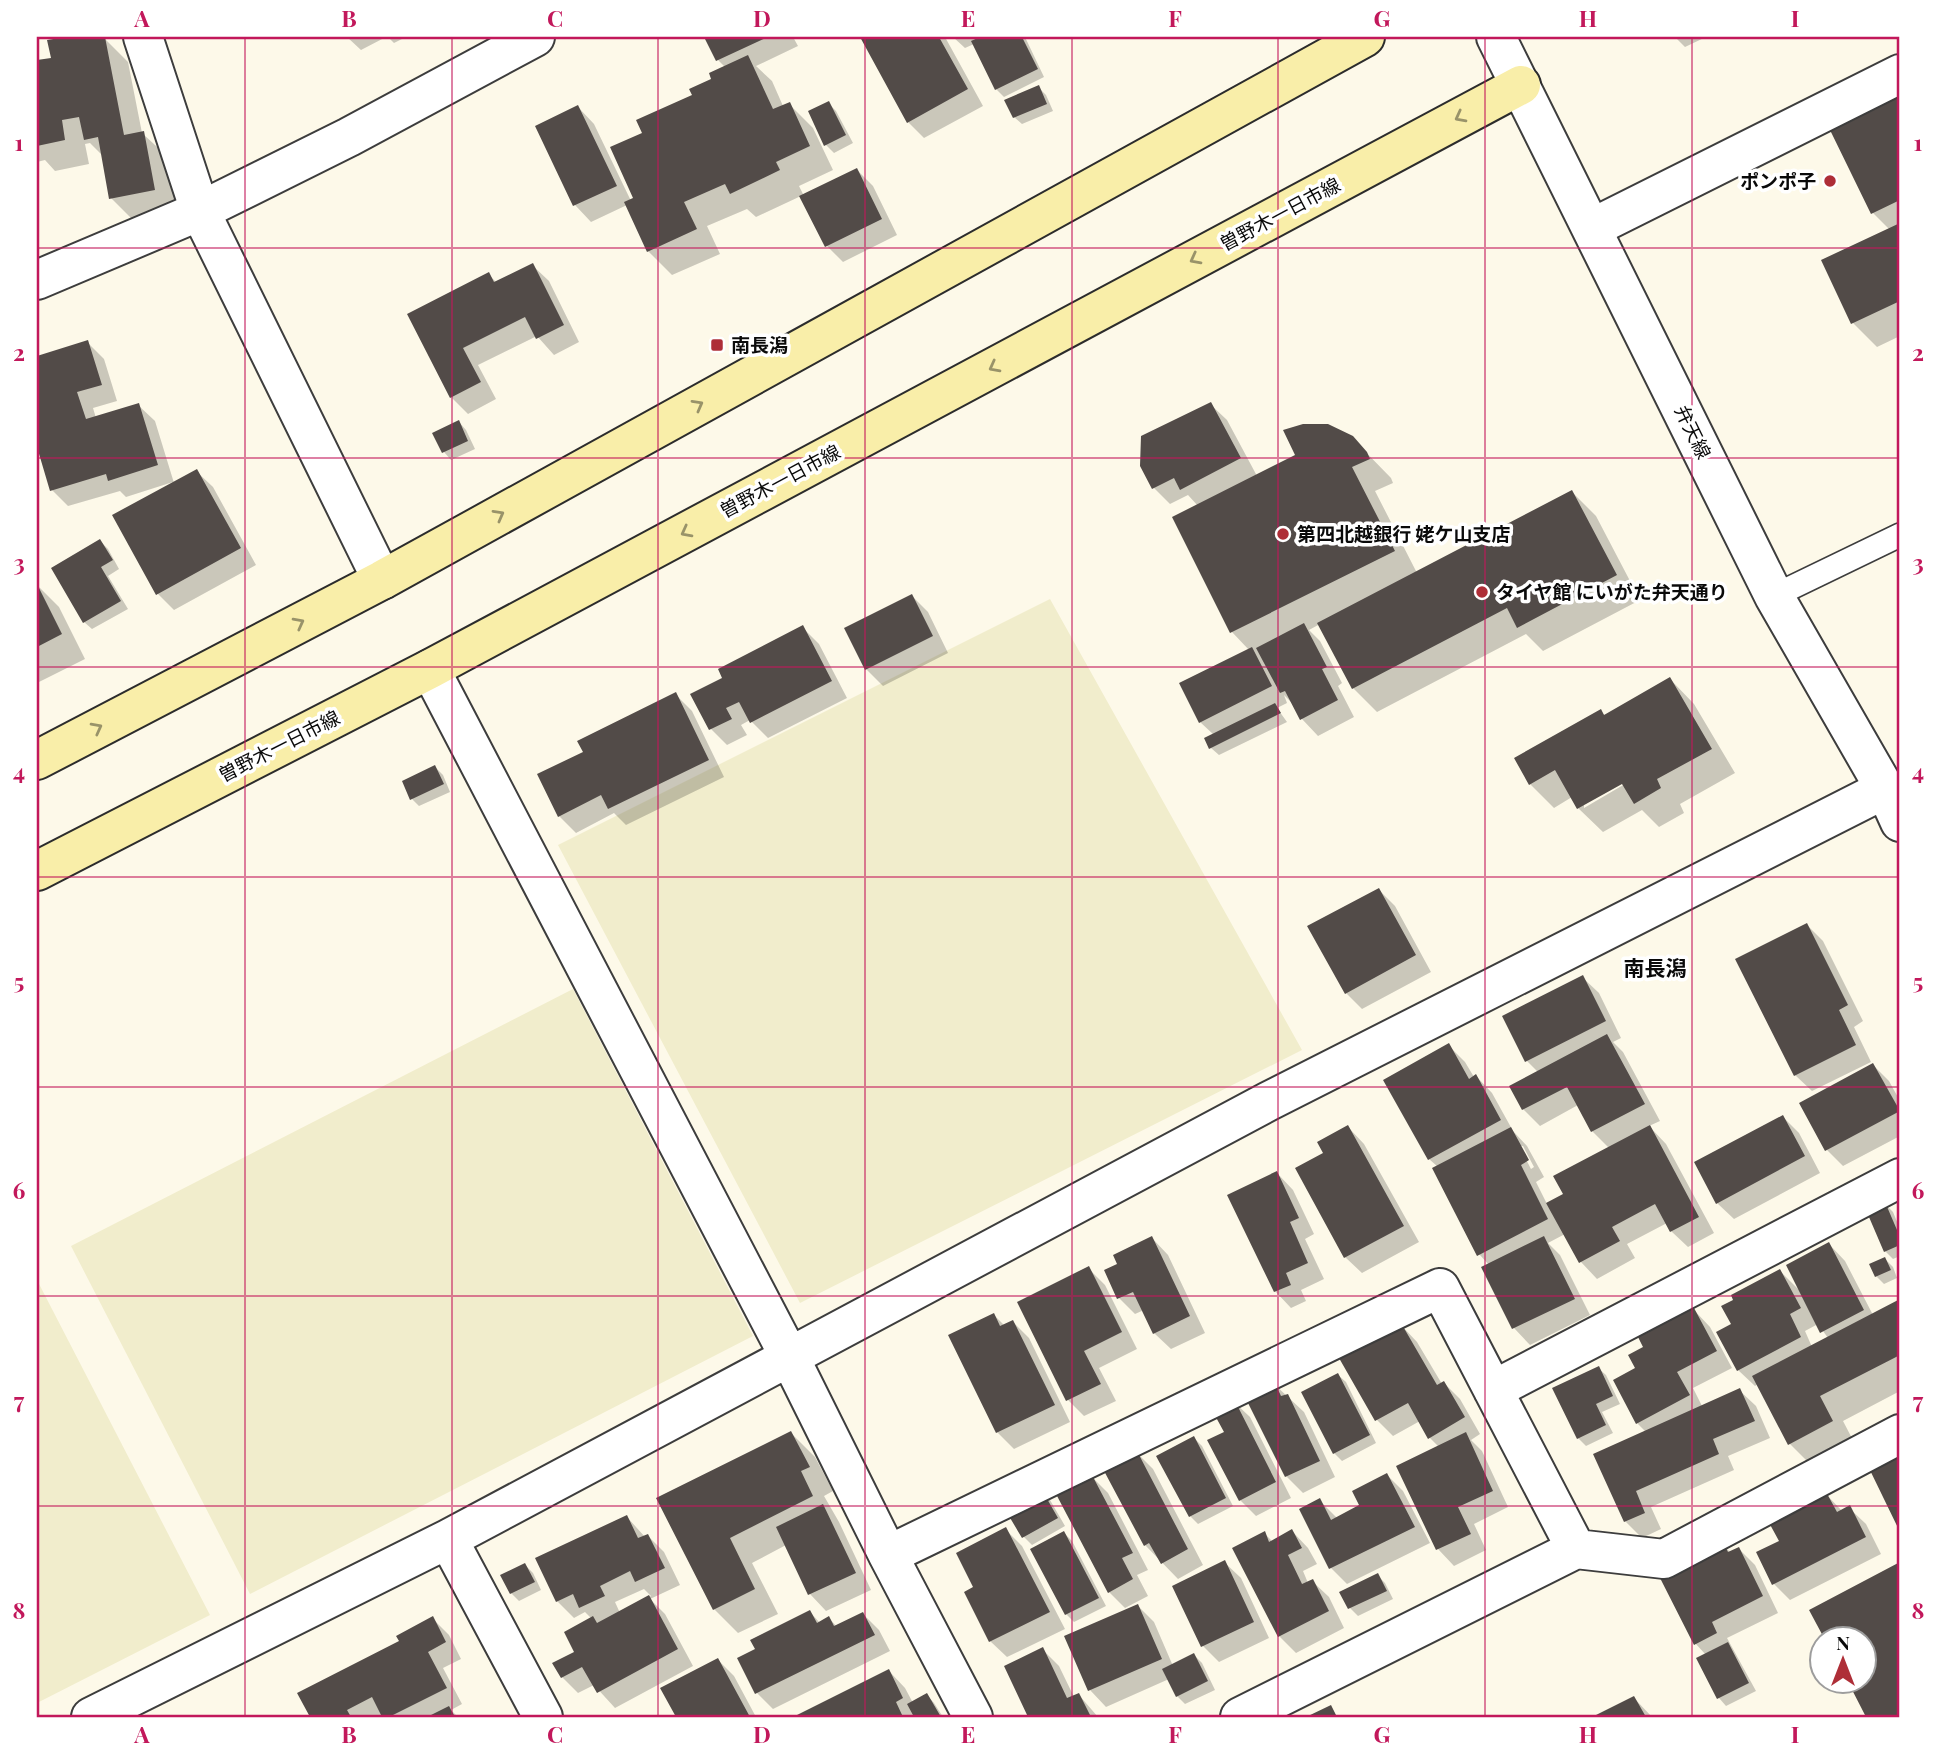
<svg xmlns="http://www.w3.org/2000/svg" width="1937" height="1754" viewBox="0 0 1937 1754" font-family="'Playfair Display','Noto Sans JP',serif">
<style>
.farmland{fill:#f1edcc}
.shadow{fill:#0003;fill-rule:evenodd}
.building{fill:#524b48}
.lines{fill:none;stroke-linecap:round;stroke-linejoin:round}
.service-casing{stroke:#3d3d3d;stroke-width:26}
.minor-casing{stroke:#3d3d3d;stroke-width:42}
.tertiary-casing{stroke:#3d3d3d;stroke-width:42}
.secondary-casing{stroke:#2c2c2c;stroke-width:42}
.service{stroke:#fff;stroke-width:23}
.minor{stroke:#fff;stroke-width:38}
.tertiary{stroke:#fff;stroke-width:38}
.secondary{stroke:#f9eea9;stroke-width:38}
.oneway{stroke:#999369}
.grid{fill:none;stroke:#c2185b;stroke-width:2;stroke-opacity:0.55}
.poi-dot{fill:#ae2e37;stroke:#fff;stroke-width:2.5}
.labels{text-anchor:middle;stroke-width:7;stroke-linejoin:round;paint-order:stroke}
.poi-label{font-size:19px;font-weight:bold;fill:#0a0a0a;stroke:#fff;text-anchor:start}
.street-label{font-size:19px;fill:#0a0a0a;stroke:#fff}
.neighbourhood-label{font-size:21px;font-weight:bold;fill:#0a0a0a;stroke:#fff}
.neatline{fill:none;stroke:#c2185b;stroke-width:2.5}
.grid-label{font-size:23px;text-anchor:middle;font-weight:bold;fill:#c2185b}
</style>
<rect width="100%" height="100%" fill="#fdf9e9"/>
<path class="farmland" d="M1050,599L1302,1050L800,1303L558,845Z
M573,989L753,1336L250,1594L71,1246Z
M37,1280L210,1615L37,1703Z"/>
<path class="shadow" d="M77,37H88L92,40L104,38L128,62L142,133L168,157L179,214L135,222L111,198L103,156L90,143L85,144L89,164L55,171L45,160L37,162V62L53,59L49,42Z
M347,37H386L361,50Z
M388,37H406L394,43Z
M706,37H793L798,46L756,66L772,81L783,106L789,104L813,128L833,170L799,186L804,196L857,170L873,186L897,235L843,262L827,246L801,196L756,217L747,209L707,226L720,254L672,275L648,251L627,205L591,222L575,205L537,126L578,107L594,124L631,201L636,199L644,133L714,80L725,67L718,60Z
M862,37H945L983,106L924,138L908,122Z
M953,37H1025L1044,77L1004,97L996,89L974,44L965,48Z
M1675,37H1706L1685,47Z
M1038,87L1046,95L1053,111L1022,124L1014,117Z
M1900,97V336L1877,347L1853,323L1890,230L1872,212L1833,131Z
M828,103L836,111L853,143L834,153L826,145Z
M532,265L549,281L579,342L554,355L537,336L478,365L496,399L468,414L451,397L409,315L489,275L497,283Z
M87,342L104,359L117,401L93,408L96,418L138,405L155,421L174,483L196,471L213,487L256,565L174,610L158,594L173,482L126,497L120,491L68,506L52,490L37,441V358Z
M1210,404L1227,420L1257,476L1352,438L1391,478L1393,483L1375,491L1417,573L1572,492L1596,516L1640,600L1543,651L1526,634L1377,712L1353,688L1320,624L1309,630L1320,641L1342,683L1338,686L1354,717L1318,736L1302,719L1294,705L1284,695L1287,703L1277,708L1287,722L1219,755L1211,748L1214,735L1200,722L1249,650L1232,632L1174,518L1198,506L1188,495L1170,504L1154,488Z
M459,422L466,430L475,449L451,460L444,452Z
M100,541L108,549L119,569L108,576L128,609L92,629L84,622Z
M37,585L59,607L85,659L37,683Z
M912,596L928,612L948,653L883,686L866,669Z
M803,628L819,644L847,698L768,738L750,720L741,725L747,735L727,745L711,729L724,679Z
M1670,679L1694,704L1735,773L1680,804L1684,813L1659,827L1642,810L1603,832L1578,808L1572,797L1554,808L1530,784L1600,711L1606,716ZM1628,778L1630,781L1584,808V804Z
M675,694L692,711L724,777L626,825L614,813L576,833L559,816L585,753Z
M435,767L443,775L450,792L419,806L412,799Z
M1379,890L1395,906L1431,972L1362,1009L1346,993Z
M1807,925L1823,941L1863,1021L1854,1027L1871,1062L1812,1091L1795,1075Z
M1582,977L1599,993L1621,1038L1613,1042L1623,1052L1660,1121L1649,1126L1666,1144L1714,1233L1688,1247L1671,1231L1667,1223L1627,1244L1635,1258L1597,1279L1581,1262L1565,1234L1548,1243L1560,1255L1590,1315L1530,1345L1514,1328L1484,1268L1489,1265L1479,1254L1438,1167L1429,1159L1449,1046L1465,1062L1474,1077L1476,1076L1492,1093L1513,1131L1527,1146L1544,1177L1536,1182L1547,1204L1565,1195L1610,1149L1592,1131L1578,1105L1540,1126L1523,1109L1538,1072L1527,1061ZM1519,1146H1523L1534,1167L1531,1169Z
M1873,1065L1889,1081L1900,1101V1136L1843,1166L1827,1150Z
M1783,1117L1799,1133L1820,1173L1734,1219L1717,1203Z
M1348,1127L1364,1144L1419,1242L1362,1273L1345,1257L1326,1153Z
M1277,1173L1293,1190L1314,1234L1305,1239L1324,1279L1301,1290L1306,1301L1291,1308L1275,1291Z
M1885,1204L1893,1212L1900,1229V1256L1893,1259L1885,1251Z
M1152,1238L1168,1255L1205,1333L1171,1349L1154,1333L1144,1310L1135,1314L1119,1298L1120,1265Z
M1829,1244L1845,1261L1873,1315L1900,1301V1391L1843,1421L1856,1446L1814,1468L1790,1444L1758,1384L1755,1386L1738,1370L1734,1325L1780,1271L1800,1291ZM1818,1324L1828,1338L1812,1347L1805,1331Z
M1885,1259L1893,1267L1897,1278L1884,1284L1876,1276Z
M1088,1268L1105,1285L1137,1349L1099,1368L1116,1401L1084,1416L1068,1400Z
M1694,1310L1710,1327L1732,1368L1693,1388L1702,1406L1739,1390L1756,1406L1770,1438L1728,1456L1734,1470L1651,1507L1661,1529L1642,1538L1625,1521L1646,1432L1637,1423V1369L1645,1348Z
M994,1315L1005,1326L1013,1322L1029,1338L1070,1422L1014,1449L997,1432Z
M1401,1325L1417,1342L1442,1384L1444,1383L1460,1399L1480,1434L1471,1440L1482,1451L1508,1507L1474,1524L1486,1550L1454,1566L1438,1549L1398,1467L1439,1447L1430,1438L1420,1421L1393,1436L1377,1420Z
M1598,1368L1606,1375L1620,1404L1602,1412L1613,1433L1586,1446L1578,1438L1554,1388Z
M1338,1375L1346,1382L1376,1443L1342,1461L1334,1453L1303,1393Z
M1273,1383L1304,1412L1335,1477L1303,1493L1286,1476Z
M1233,1401L1250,1417L1291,1498L1256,1516L1240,1500L1226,1433Z
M791,1433L815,1457L833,1491L824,1496L839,1522L871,1590L826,1611L810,1594L786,1545L752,1563L778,1614L738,1633L714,1609L659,1499Z
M1194,1438L1202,1446L1233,1506L1198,1524L1190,1516Z
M1137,1453L1153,1469L1203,1565L1178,1579L1145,1545Z
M1387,1475L1403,1491L1430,1543L1347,1584L1331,1568L1320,1501L1337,1518L1362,1506Z
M1092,1477L1108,1493L1148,1570L1137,1575L1148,1596L1125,1608L1109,1592Z
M1042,1492L1050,1500L1065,1526L1032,1545L1024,1537L1009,1511Z
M1824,1492L1842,1511L1849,1508L1866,1524L1881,1554L1790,1600L1774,1584L1781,1541Z
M627,1517L645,1537L648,1536L664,1552L680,1585L650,1599L665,1614L693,1666L615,1708L594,1685L578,1693L562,1677L592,1619L585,1612L574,1618L557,1601ZM644,1589L651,1596L620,1613L615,1602Z
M1006,1530L1022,1546L1065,1629L1007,1657L990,1641L975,1588Z
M1292,1531L1308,1548L1317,1564L1303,1571L1308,1583L1312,1581L1329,1597L1344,1628L1296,1653L1279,1636L1234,1548L1264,1533L1273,1542Z
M1064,1533L1072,1541L1106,1606L1074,1622L1066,1614L1033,1549Z
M1724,1546L1731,1553L1739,1549L1755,1565L1778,1613L1727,1638L1756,1691L1726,1706L1719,1698L1706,1655L1695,1643Z
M1224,1562L1241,1578L1269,1638L1219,1662L1203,1646Z
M1900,1564V1717H1868L1849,1680H1864V1638H1826L1812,1611Z
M525,1565L533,1573L541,1590L519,1601L511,1593Z
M1377,1575L1385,1583L1393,1599L1358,1616L1350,1608L1342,1593Z
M1138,1606L1154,1622L1173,1666L1194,1655L1202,1663L1215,1690L1185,1704L1177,1696L1169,1679L1106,1707L1090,1690Z
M810,1612L820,1623L829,1618L837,1627L863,1614L879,1630L890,1651L773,1709L757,1693L758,1650Z
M433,1619L449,1635L461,1659L443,1668L462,1704L451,1710L458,1717H312L299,1694L401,1642Z
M1042,1649L1059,1666L1074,1697L1079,1695L1098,1717H1030L1006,1666Z
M718,1660L734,1676L756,1717H678L663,1688Z
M889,1671L905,1688L913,1703L927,1695L934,1703L943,1717H797Z
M1634,1698L1652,1717H1596Z"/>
<path class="building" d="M66,37H88V39L105,37L124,135L144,131L155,190L109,199L98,137L84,140L79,117L62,120L65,140L37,146V60L51,58L47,40Z
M704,37H768L716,61Z
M860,37H939L968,89L907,123Z
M980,37H1022L1038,69L995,90L971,41Z
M748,55L773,109L790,102L810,146L776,162L780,170L730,194L725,184L684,202L697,229L647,252L624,202L633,198L610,147L642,133L636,120L692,95L689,89L711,79L709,73Z
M1039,85L1047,104L1013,118L1004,100Z
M1900,95V200L1871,214L1830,130Z
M829,101L846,135L824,146L808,111Z
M578,105L617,186L573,206L535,126Z
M857,168L882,219L825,247L799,196Z
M1900,223V301L1851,324L1821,260Z
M533,263L564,325L536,339L525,317L463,348L481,382L450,398L407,314L489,272L494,282Z
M88,340L102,385L77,392L86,419L139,403L158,465L108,481L106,474L50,491L37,447V356Z
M1211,402L1241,458L1180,490L1174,478L1152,489L1140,466L1141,436Z
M459,420L468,441L442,453L432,433Z
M1303,424H1328L1353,436L1367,452L1370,459L1352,467L1395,551L1230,633L1172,517L1295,455L1283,430Z
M197,469L241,548L156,595L112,515Z
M1572,490L1617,575L1517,628L1507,608L1352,689L1317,623Z
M100,539L113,560L101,567L121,601L83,623L51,568Z
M37,584L62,634L37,647Z
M912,594L933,636L865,670L844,628Z
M1304,623L1327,667L1322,669L1338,700L1300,720L1285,691L1280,693L1256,648Z
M803,625L832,681L750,723L739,702L726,708L732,719L709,730L690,694L722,678L718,669Z
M1252,647L1272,686L1199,723L1179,683Z
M1670,677L1712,749L1657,779L1661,788L1634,804L1622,784L1577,809L1555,770L1529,785L1514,758L1601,709L1604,715Z
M676,692L709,760L608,809L601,795L558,817L537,774L583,752L577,741Z
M1275,703L1281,713L1209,749L1204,738Z
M435,765L444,784L410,800L402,781Z
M1379,888L1416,955L1345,994L1307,926Z
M1807,923L1848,1005L1839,1010L1856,1045L1794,1076L1735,959Z
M1583,975L1606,1021L1525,1062L1502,1016Z
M1607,1034L1645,1104L1591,1132L1567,1087L1522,1110L1509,1086Z
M1449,1043L1469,1079L1476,1074L1501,1120L1428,1160L1383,1080Z
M1873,1063L1900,1111L1825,1151L1799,1103Z
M1783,1115L1805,1156L1716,1204L1694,1162Z
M1348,1125L1404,1226L1344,1258L1295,1168L1323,1153L1317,1142Z
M1650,1125L1699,1217L1670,1232L1655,1204L1612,1227L1620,1241L1579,1263L1546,1203L1563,1194L1553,1176Z
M1511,1127L1529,1160L1521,1165L1548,1219L1477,1256L1432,1168Z
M1277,1171L1299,1218L1290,1222L1308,1263L1286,1273L1291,1285L1274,1292L1227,1195Z
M1885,1202L1900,1237V1245L1884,1252L1866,1210Z
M1152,1236L1190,1316L1153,1334L1133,1292L1117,1299L1104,1270L1117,1264L1113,1255Z
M1544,1236L1575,1299L1512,1329L1481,1267Z
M1829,1242L1864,1310L1820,1333L1786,1265Z
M1885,1257L1891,1270L1875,1277L1869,1264Z
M1089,1266L1122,1332L1084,1351L1101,1384L1066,1401L1017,1302Z
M1780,1269L1801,1308L1790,1314L1801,1337L1737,1371L1716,1332L1731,1324L1721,1306L1733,1300L1731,1295Z
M1900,1299V1355L1820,1396L1833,1421L1788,1445L1752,1376Z
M1694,1308L1717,1351L1677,1372L1690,1395L1636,1424L1613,1380L1635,1368L1628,1355L1643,1347L1638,1337Z
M994,1313L1000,1326L1013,1320L1055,1405L996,1433L948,1335Z
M1401,1323L1437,1385L1444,1381L1465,1417L1428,1439L1408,1403L1375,1421L1335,1351Z
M1599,1366L1613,1396L1596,1404L1606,1425L1577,1439L1552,1388Z
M1338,1373L1370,1435L1333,1454L1301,1392Z
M1274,1381L1281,1396L1288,1394L1320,1461L1285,1477L1244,1395Z
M1740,1388L1755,1421L1713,1439L1719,1454L1636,1491L1645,1513L1624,1522L1593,1454Z
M1234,1399L1276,1482L1239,1501L1207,1440L1224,1432L1212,1410Z
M791,1431L810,1467L801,1471L813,1496L730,1538L755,1589L713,1610L656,1498Z
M1466,1432L1493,1491L1458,1507L1471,1534L1436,1550L1396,1466Z
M1194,1436L1226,1498L1189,1517L1156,1456Z
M1900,1445V1532L1866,1462Z
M1137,1451L1188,1549L1161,1564L1149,1543L1144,1546L1103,1469Z
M1387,1473L1415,1527L1329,1569L1299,1509L1320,1498L1331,1520L1359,1505L1352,1491Z
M1092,1475L1133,1553L1122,1558L1133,1579L1108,1593L1056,1494Z
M1042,1490L1058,1518L1022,1538L1006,1511Z
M1825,1490L1837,1512L1850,1505L1866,1537L1772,1585L1756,1552L1779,1541L1767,1519Z
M823,1504L856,1573L808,1595L776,1527Z
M627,1515L638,1538L648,1534L665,1568L635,1582L630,1571L600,1586L605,1596L579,1608L573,1594L556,1602L535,1558Z
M1006,1527L1050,1612L989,1642L964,1592L973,1587L956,1553Z
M1292,1529L1302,1548L1288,1555L1302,1584L1313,1579L1329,1611L1278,1637L1232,1548L1265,1531L1269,1542Z
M1064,1531L1099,1598L1065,1615L1030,1549Z
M1724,1544L1728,1552L1739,1547L1763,1596L1712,1622L1717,1633L1694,1645L1659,1576Z
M1225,1560L1254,1622L1201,1647L1172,1586Z
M1900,1562V1717H1866L1847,1680H1864V1638H1824L1809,1610Z
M525,1563L535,1582L510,1594L500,1575Z
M1378,1573L1387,1591L1348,1609L1339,1592Z
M649,1595L678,1649L597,1693L582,1667L561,1678L552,1663L574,1652L564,1632L593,1616L597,1623Z
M1138,1604L1162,1659L1088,1691L1064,1636Z
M810,1610L817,1623L829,1616L834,1626L863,1612L875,1635L755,1694L737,1658L755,1649L750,1640Z
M433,1616L446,1642L428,1652L447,1688L389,1717H382L372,1697L347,1710L351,1717H310L297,1693L399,1641L396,1636Z
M1728,1642L1749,1683L1717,1699L1696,1658Z
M1043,1647L1067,1698L1079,1693L1091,1717H1028L1004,1666Z
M1194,1653L1208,1681L1176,1697L1162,1669Z
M718,1658L750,1717H676L660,1688Z
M889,1669L903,1698L896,1702L903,1717H793Z
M927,1693L941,1717H914L907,1704Z
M1634,1696L1646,1717H1592Z
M1331,1705L1337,1717H1306Z
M449,1706L455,1717H427Z"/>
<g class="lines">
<g class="service-casing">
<path id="service" d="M1774,596L1900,535"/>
</g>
<g class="minor-casing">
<path id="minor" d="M143,37L200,211L382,580
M1592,228L1900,74
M430,669L790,1358L888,1555L973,1717
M1493,1390L1900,1178
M448,1539L543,1717
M1576,1549L1664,1559L1900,1434
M888,1555L1440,1288L1576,1549L1240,1717
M91,1717L448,1539L1269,1101L1885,789"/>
</g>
<g class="tertiary-casing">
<path id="tertiary" d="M1496,37L1774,596L1885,789L1900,822
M37,280L200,211L349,137L535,37"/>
</g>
<g class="secondary-casing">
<path id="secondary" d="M37,760L382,580L1365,37
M37,871L430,669L1521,85"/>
</g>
<use href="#service" class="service"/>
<use href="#minor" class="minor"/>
<use href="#tertiary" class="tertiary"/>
<use href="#secondary" class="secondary"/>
</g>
<defs><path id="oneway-chevron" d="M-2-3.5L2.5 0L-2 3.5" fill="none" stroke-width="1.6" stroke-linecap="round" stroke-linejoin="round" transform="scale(1.75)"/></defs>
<g class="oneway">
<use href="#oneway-chevron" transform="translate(1460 117) rotate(152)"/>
<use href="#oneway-chevron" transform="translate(1195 259) rotate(152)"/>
<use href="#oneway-chevron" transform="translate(994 367) rotate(152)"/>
<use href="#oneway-chevron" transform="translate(698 405) rotate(-29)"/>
<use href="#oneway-chevron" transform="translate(499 515) rotate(-29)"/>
<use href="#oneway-chevron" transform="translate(686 532) rotate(152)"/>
<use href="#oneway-chevron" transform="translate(299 623) rotate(-28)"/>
<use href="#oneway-chevron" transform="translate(97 728) rotate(-28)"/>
</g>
<path class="grid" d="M245,37V1717M452,37V1717M658,37V1717M865,37V1717M1072,37V1717M1278,37V1717M1485,37V1717M1692,37V1717M37,248H1900M37,458H1900M37,667H1900M37,877H1900M37,1087H1900M37,1296H1900M37,1506H1900"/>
<g class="poi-dot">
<circle cx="1830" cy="181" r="7"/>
<rect x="710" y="338" width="14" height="14" rx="3.5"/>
<circle cx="1283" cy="534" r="7"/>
<circle cx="1482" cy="592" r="7"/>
</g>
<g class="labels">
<g class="poi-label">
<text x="1816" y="188" text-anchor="end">ポンポ子</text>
<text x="731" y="352">南長潟</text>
<text x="1297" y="541">第四北越銀行 姥ケ山支店</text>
<text x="1496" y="599">タイヤ館 にいがた弁天通り</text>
</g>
<g class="street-label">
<text transform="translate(1280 214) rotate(-28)" y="7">曽野木一日市線</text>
<text transform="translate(1693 432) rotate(64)" y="7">弁天線</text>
<text transform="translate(780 481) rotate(-28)" y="7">曽野木一日市線</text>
<text transform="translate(279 746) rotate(-27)" y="7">曽野木一日市線</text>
</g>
<g class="neighbourhood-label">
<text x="1655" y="976">南長潟</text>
</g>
</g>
<rect width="1937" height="1754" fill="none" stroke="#ffffff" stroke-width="77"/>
<g transform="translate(1843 1660)"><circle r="33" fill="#ffffff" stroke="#9d9d9d" stroke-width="2"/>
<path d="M0-5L12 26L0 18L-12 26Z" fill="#ae2e37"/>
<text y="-10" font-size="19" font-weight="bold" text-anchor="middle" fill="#0a0a0a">N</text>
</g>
<rect x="38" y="38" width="1860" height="1678" class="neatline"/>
<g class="grid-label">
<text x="142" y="27">A</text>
<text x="349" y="27">B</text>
<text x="555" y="27">C</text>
<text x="762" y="27">D</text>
<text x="968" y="27">E</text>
<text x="1175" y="27">F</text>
<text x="1382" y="27">G</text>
<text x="1588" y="27">H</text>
<text x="1795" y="27">I</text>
<text x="19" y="151">1</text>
<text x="1918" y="151">1</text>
<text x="19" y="361">2</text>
<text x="1918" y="361">2</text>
<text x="19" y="571">3</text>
<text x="1918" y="571">3</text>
<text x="19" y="780">4</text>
<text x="1918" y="780">4</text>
<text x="19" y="990">5</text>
<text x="1918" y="990">5</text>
<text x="19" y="1199">6</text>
<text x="1918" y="1199">6</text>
<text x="19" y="1409">7</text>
<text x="1918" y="1409">7</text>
<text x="19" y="1619">8</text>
<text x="1918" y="1619">8</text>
<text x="142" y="1743">A</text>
<text x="349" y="1743">B</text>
<text x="555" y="1743">C</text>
<text x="762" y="1743">D</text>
<text x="968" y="1743">E</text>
<text x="1175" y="1743">F</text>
<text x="1382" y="1743">G</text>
<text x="1588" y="1743">H</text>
<text x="1795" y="1743">I</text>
</g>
</svg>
